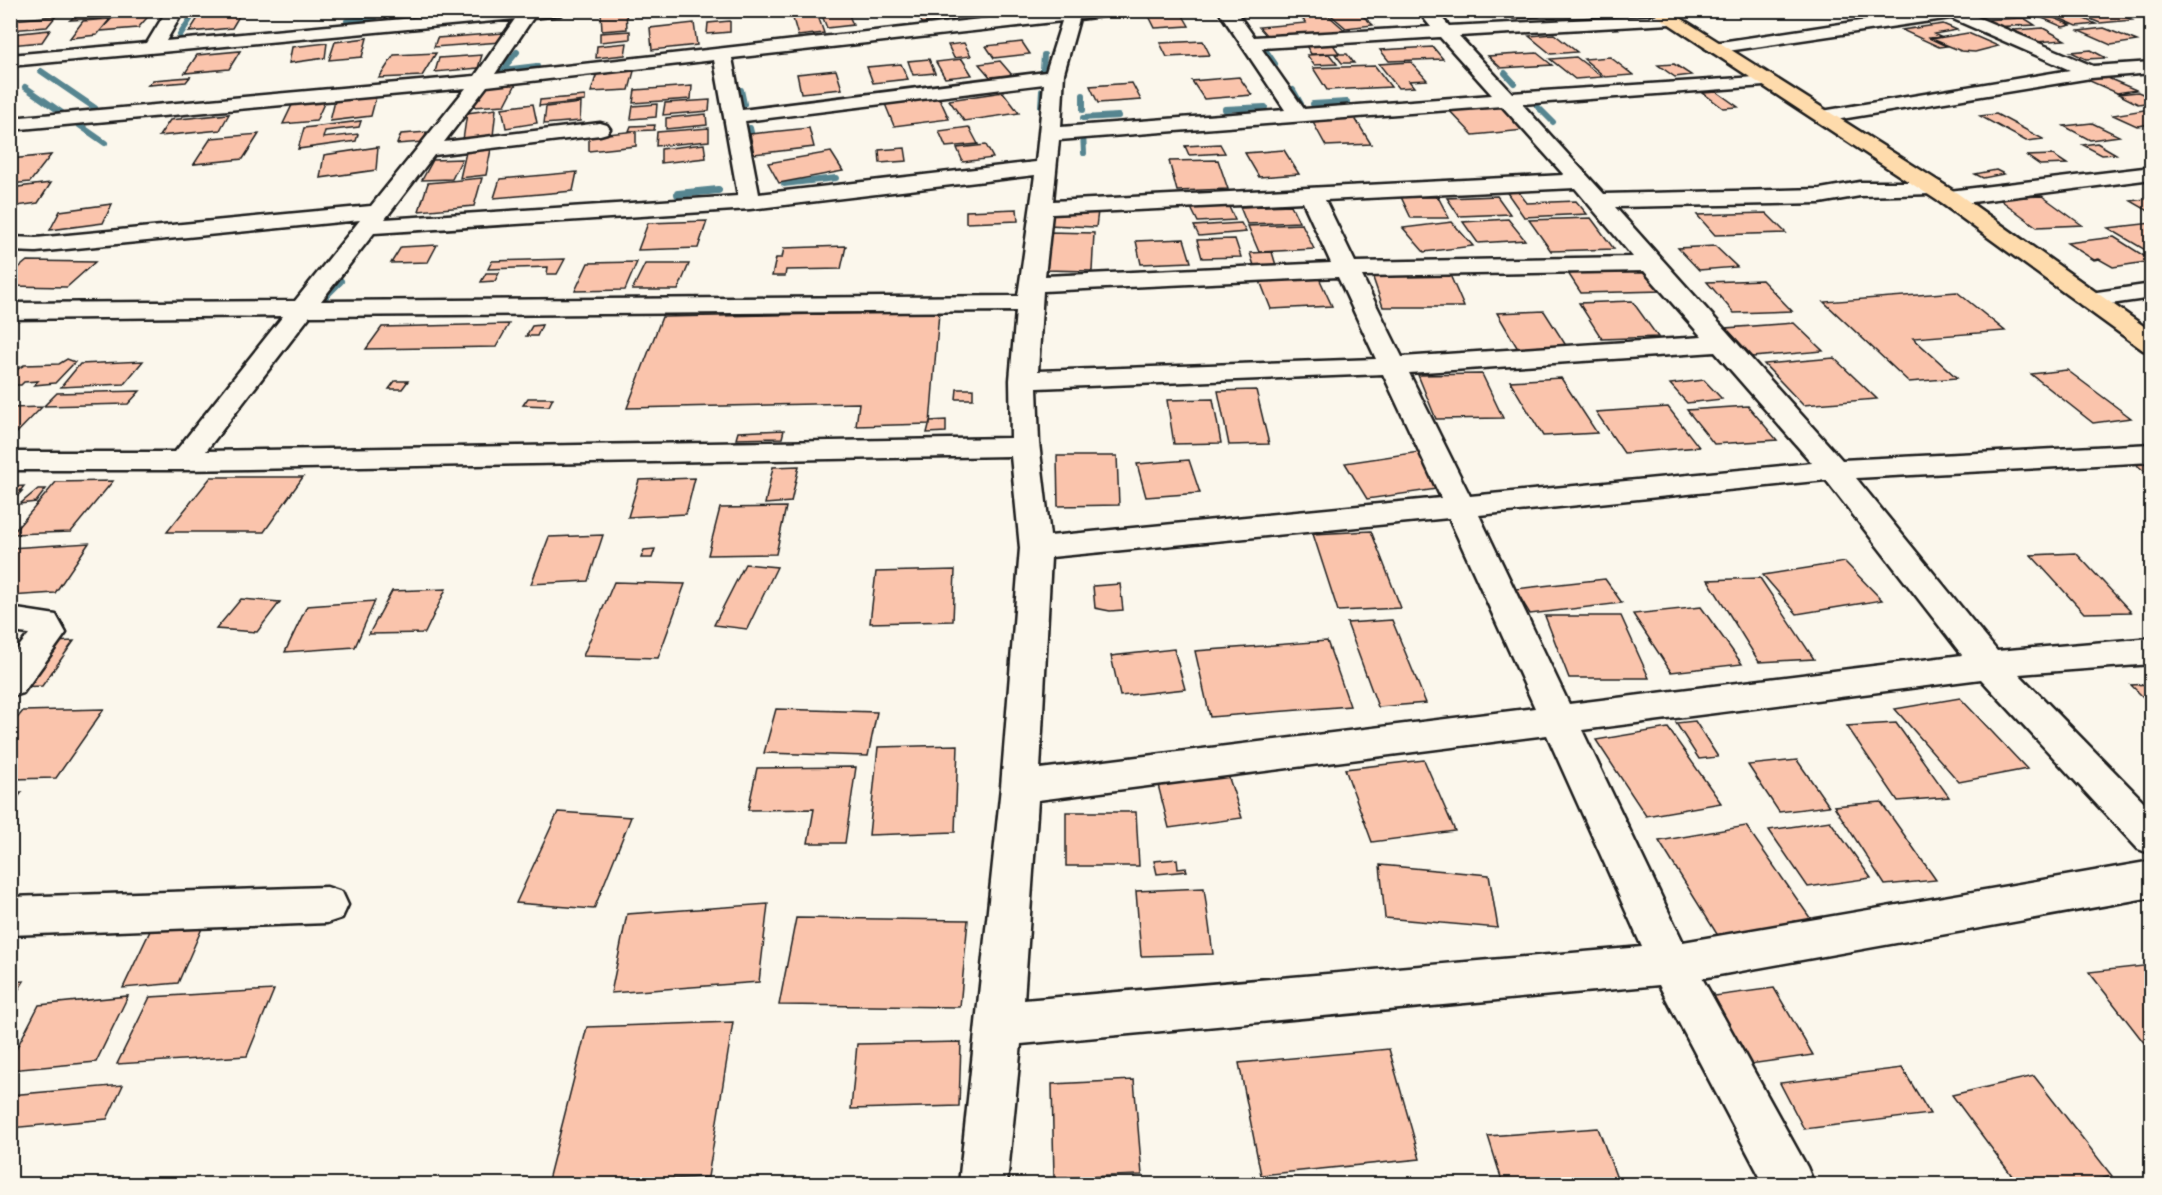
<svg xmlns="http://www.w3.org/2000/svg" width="2162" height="1195" viewBox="0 0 2162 1195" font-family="'Playpen Sans',sans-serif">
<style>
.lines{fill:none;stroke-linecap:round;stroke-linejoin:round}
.stream-far1{stroke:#578590;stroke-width:6}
.stream{stroke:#578590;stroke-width:8}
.building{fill:#fac4ac;stroke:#1c1c1c;stroke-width:1.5}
.minor-casing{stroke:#1c1c1c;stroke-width:5}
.major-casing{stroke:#1c1c1c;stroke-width:5}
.minor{fill:#fbf7ec;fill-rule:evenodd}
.major{fill:#fedbac;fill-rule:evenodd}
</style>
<rect width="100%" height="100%" fill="#fbf7ec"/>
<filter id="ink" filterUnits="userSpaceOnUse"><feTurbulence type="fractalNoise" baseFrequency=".0167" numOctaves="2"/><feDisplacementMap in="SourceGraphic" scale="12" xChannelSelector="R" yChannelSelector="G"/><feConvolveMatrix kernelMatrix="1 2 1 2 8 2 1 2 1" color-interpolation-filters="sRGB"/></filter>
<g filter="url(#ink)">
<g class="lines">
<path class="stream-far1" d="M347,21L374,18
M180,35L196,10
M10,50L18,55
M1266,51L1275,64
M506,65L517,52
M1043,69L1044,55
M503,70L537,66
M41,71L95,108
M1505,73L1514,83
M25,87L105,143
M741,90L744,104
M1293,90L1301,104
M1083,95V110
M1313,104L1347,102
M1041,106L1042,91
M1537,106L1553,122
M1225,109L1265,107
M1083,118L1118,116
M750,128L753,142
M1083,133L1084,153
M784,184L836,178
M715,190H718"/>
<path class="stream" d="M678,194L718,190
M324,297L340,281"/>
</g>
<path class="building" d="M626,10L627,29L602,31L601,13Z
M847,10L853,25L827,28L821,13Z
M915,10H950L956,19L922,23Z
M1246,10H1322L1346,31L1267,36L1259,27L1306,23L1296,12L1250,15Z
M1325,10H1356L1373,25L1346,28Z
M1503,10H1531L1539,17L1513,19Z
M1621,10L1629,15L1609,18L1597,11Z
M2002,10H2015L2028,17L2015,18Z
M2035,10L2071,25L2063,27L2026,11Z
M2041,10H2064L2096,24L2077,26Z
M2069,10H2110L2132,20L2100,23Z
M153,11L138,28L100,31L116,14Z
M242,11L232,28L189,32L200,15Z
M108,12L102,18L70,20L76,15Z
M1181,12L1189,26L1155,28L1148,14Z
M817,13L824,33L798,36L792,15Z
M56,16L47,27L10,30L12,20Z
M2024,18L2035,25L1988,27L1977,20Z
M110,19L97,35L70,38L83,21Z
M730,21V32L707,34L708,23Z
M694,23L697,45L652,50L650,28Z
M1943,24L1957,30L1934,34L1940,37L1929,38L1946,46L1939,47L1902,30Z
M2043,28L2065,40L2035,42L2013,30Z
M2104,28L2137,41L2111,45L2079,31Z
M50,30L42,42L10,45L12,34Z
M630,31V39L600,42V33Z
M503,33L501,42L434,47L437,38Z
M1968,33L1998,46L1975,52L1961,51L1932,39Z
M1554,34L1577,52L1551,54L1529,36Z
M367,38L362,57L329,60L335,42Z
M1203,41L1210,55L1167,57L1160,43Z
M1022,42L1030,54L994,58L986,46Z
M327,43L325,58L289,63L292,47Z
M627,43L625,55L596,58L597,46Z
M964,43L971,56L954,58L948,45Z
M1332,43L1339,53L1311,54L1305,44Z
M1433,47L1443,59L1389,61L1380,50Z
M2091,50L2106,58L2086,59L2071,52Z
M240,51L229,69L185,73L197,55Z
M436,53L422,76L379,78L394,55Z
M1537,53L1552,65L1501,68L1488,56Z
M1329,54L1337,64L1314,65L1307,55Z
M1335,54H1347L1354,63H1342Z
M482,55L478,68L435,72L439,58Z
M1576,57L1602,77L1575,79L1550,59Z
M1610,57L1633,75L1605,77L1584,59Z
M929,59L935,73L913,75L908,61Z
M962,59L972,75L945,78L936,62Z
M1000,61L1012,75L991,78L979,64Z
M1411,62L1427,80L1409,81L1414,87L1398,88L1379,64Z
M901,64L908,79L873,83L867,67Z
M1674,64L1691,75L1675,77L1658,65Z
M1375,66L1391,87L1327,90L1313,68Z
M836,70L842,89L801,93L797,74Z
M634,71L629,90L591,92L597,73Z
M2103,76L2136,90L2117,93L2083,78Z
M190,77L186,82L148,85L153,80Z
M1239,77L1252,95L1204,99L1192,81Z
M517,82L505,105L472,107L485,83Z
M1132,83L1141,100L1098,103L1090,86Z
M692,86L691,99L633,103L635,90Z
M1003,92L1019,113L964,121L949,100Z
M1717,92L1738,107L1723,108L1703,93Z
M2138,92L2152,98V102L2138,104L2118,94Z
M937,93L949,119L894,126L883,99Z
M585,96V101L539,106L540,100Z
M376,97L371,116L330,121L335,101Z
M326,99L316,121L283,124L294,101Z
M710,100L709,111L663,115L665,103Z
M581,103L580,121L544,124L546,107Z
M533,104L537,123L506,128L502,108Z
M657,104L656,117L631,119L633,106Z
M1498,104L1525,130L1473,135L1447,108Z
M496,109L493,136L463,140L467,113Z
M2150,109L2152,124L2137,126L2113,115Z
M229,114L220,130L159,136L170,120Z
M706,114L707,125L666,129V118Z
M1996,114L2043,139L2026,141L1980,116Z
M1353,115L1371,144L1326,146L1310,117Z
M361,121L359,127L325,131L323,138L358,134L356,141L298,149L304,128Z
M2092,123L2119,136L2090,140L2064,126Z
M655,125L654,130L629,131L631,126Z
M969,127L978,144L946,147L939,131Z
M709,128V141L656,146L657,132Z
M809,128L814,147L754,154L750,134Z
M636,131V146L589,151V136Z
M427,132L423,142L397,144L401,134Z
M259,134L243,159L194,164L211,138Z
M2097,143L2116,154L2102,155L2083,145Z
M704,144L706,158L661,163V149Z
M1220,144L1225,153L1189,155L1185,146Z
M986,145L993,158L963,162L957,148Z
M378,147L376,170L320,178L324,155Z
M905,148L907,161L880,163L879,150Z
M491,149L486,175L460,178L466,152Z
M1284,150L1299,174L1259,177L1245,153Z
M831,152L843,171L779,183L768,163Z
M51,155L30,182L10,184V159Z
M2053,155L2067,164L2040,165L2027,156Z
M462,159L452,179L422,180L433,160Z
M1218,160L1228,189L1177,191L1169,161Z
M1996,170L2004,174L1983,178L1975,174Z
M577,172L573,191L494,198L500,179Z
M482,178L474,206L419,211L428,183Z
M51,183L38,203L10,207V188Z
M1503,187H1515L1527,203L1576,201L1587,214L1524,217Z
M1497,196L1510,214L1459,216L1447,198Z
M2042,196L2082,225L2037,227L1998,198Z
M1401,197H1438L1449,218H1411Z
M2152,198V213L2131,201Z
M112,204L103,223L50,230L60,211Z
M1228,205L1235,220L1198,222L1191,208Z
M1291,205L1299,222L1247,224L1240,207Z
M1017,209L1018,221L966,223V211Z
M1050,210L1098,211L1096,227L1047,225Z
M1766,213L1786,233L1715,235L1697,215Z
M1591,218L1614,249L1551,251L1529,220Z
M1508,219L1525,240L1478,243L1463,222Z
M707,221L698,248L638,250L648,223Z
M1452,222L1473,246L1424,252L1403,228Z
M1241,223L1246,232L1199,236L1194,226Z
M2152,223V254L2108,228Z
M1302,224L1314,249L1259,252L1248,226Z
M1047,232L1094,233L1092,271L1043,270Z
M2114,237L2152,261L2113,267L2099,259L2094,260L2067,243Z
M1184,239L1191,262L1141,264L1136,241Z
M1235,239L1241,257L1202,258L1197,240Z
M437,245L428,262L391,263L401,247Z
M846,246L841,269L786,270L785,276H772L776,258H782L784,248Z
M1715,246L1737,267L1699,270L1678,248Z
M1272,252L1278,272H1256L1250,253Z
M565,259L557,274H547L548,267L488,269L492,261Z
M27,261L95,262L67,287L10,286V275Z
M637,262L625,290L575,291L588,263Z
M645,264H689L678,290H632Z
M1648,272L1662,291L1581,293L1568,273Z
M486,273H499L495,281L481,282Z
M1372,275H1450L1464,307H1383Z
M1319,278L1332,306L1271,309L1260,281Z
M1762,280L1792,311L1734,313L1707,282Z
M1957,292L2005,331L1913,338L1957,378L1909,382L1824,302Z
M1632,301L1658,337L1602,339L1579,303Z
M1544,311L1567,347L1518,349L1497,313Z
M939,312L930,424L856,426L859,403L627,408L662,317Z
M1794,323L1823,351L1753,357L1726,328Z
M509,324L496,347L366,349L382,327Z
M542,325L537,336H526L532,326Z
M1834,358L1877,399L1803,405L1764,364Z
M67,359L75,362L55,383L34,385L38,381L24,382L21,385H10V374L24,365L59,364Z
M143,361L124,384L61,387L80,364Z
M2067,370L2131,418L2093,423L2031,374Z
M1482,374L1503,418L1436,419L1418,375Z
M1561,378L1597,433L1543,436L1510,381Z
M1704,380L1722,399L1687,403L1670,384Z
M395,381H408L402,389H389Z
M957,389H973V399H956Z
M1256,390L1269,444L1229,445L1218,391Z
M140,391L128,404L44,406L57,393Z
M528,398H553L549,406L523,405Z
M1213,399L1221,443L1174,444L1167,400Z
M1748,406L1777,440L1714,444L1687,410Z
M42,407L10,440V408Z
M1668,407L1699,447L1624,453L1596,412Z
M946,420V432L927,433L930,421Z
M784,430L782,438L736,439L738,432Z
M1419,452L1444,488L1367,499L1345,463Z
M2152,453V477L2124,455Z
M1057,456H1117L1119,505L1058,506Z
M1189,460L1200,493L1146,497L1137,464Z
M799,466L791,502L765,504L773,467Z
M211,477H303L264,532H167Z
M695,478L686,514L628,517L639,480Z
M113,481L71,532L12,534L56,482Z
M24,486L20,491H22L10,504V487Z
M38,489H46L36,502L20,504Z
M786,507L776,554L708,555L720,508Z
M1371,531L1401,608L1338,611L1313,534Z
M603,535L588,581L531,584L549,537Z
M89,543L55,593L10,596V548Z
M655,549L652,558H641L644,550Z
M2076,553L2131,612L2084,613L2031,555Z
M1845,562L1882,600L1797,614L1763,575Z
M745,564L777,567L747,629L714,625Z
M955,570L953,621L870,623L876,572Z
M1760,578L1814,659L1759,662L1708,580Z
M1605,579L1622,603L1530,614L1515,589Z
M614,582L685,584L658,658L583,656Z
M1120,584L1123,610L1110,611L1095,608L1093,586Z
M446,589L425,633L369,634L392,591Z
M241,599L280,602L257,632L216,629Z
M375,601L355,647L285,652L307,606Z
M1701,607L1742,664L1671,672L1633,614Z
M1545,616H1621L1649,678H1569Z
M1392,620L1426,703L1378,707L1347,623Z
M74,641L42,686L18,687L51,642Z
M1327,641L1350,706L1210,717L1195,651Z
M1174,649L1185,689L1120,696L1111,656Z
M2152,684V706L2131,685Z
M1960,698L2027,769L1959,782L1895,709Z
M104,709L56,778L10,779V727L23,711Z
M776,709L877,712L868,756L764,753Z
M1695,721L1718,757L1699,759L1676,723Z
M1896,723L1949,797L1898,801L1847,726Z
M1668,728L1721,803L1646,816L1596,740Z
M958,745L955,832L869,835L878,747Z
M1424,760L1455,831L1372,842L1345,769Z
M1797,760L1829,806L1779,812L1748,765Z
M856,767L845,843H808L814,809L748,810L757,768Z
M1227,772L1242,818L1169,828L1157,781Z
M10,792H22L10,808Z
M1881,802L1936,880L1885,885L1834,806Z
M558,812L631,817L594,909L516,903Z
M1066,812H1136L1139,866H1066Z
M1830,821L1871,878L1808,887L1769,830Z
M1746,826L1813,922L1720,939L1659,841Z
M1177,859L1178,869L1186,868L1187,871L1157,874L1154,861Z
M1380,865L1489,875L1498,928L1385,918Z
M1204,888L1213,954L1141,956L1136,891Z
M768,904L759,982L611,993L627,914Z
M796,918L968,920L960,1007L779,1005Z
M203,926L178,983L123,988L150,931Z
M2152,965V1053L2089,972Z
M24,981L10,1003V982Z
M1774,988L1813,1055L1750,1064L1714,996Z
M274,990L247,1056L117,1064L150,997Z
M128,996L96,1062L10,1070V1061L39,1005Z
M733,1022L708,1177L547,1184L587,1027Z
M961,1042L959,1106L851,1109L857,1044Z
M1389,1049L1420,1159L1261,1175L1239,1063Z
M1902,1068L1930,1114L1804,1129L1780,1083Z
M2034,1076L2112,1176L2080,1184H2018L1952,1095Z
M1134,1080L1142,1175L1054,1178L1052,1084Z
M123,1085L107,1119L10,1128V1095Z
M1598,1128L1619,1184H1503L1488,1136Z"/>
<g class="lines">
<g class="minor-casing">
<path id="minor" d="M167,10H184L166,41L500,10H568L560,15L533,18L495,74L1061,10H1119L1111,15L1079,19L1064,73L1061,127L1285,110L1218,10H1235L1254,37L1431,27L1417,10H1435L1449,26L1676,15L1679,19L1676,23L1670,24L1459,36L1512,93L1771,76L1773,80L1771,84L1764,86L1522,104L1604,194L1820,189L1860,182H1940L1943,187L1940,192L1932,194L1860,196L1820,203L1615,207L1842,460L2152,444V462L1856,478L1997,651L2152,638V664L2019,674L2152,810V854L2138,849L1981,679L1582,730L1683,942L2152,861V897L1702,978L1807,1167L1814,1184H1764L1659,985L1021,1044L1007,1184H959L1001,787L1020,548L1011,456L183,470H10V452H175L283,316L10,319V303L295,301L360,220L36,252L10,251V237L36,238L371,206L466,88L10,130V118L475,76L515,19L10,66V55L147,43ZM1062,21L1046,72L742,110L732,58ZM1440,37L1492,95L1304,109L1261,48ZM714,60L738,196L385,219L434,155L600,135L607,133L610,129L607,125L600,123L444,142L487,86ZM1044,84L1036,162L759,194L745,121ZM1502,106L1564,175L1053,201L1059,140ZM1035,175L1018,296L321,301L374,233L750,209ZM1575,188L1633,257L1355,262L1325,200ZM1303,202L1331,263L1045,276L1052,214ZM1644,271L1702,337L1402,357L1362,276ZM1338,277L1376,359L1038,371L1043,291ZM1016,311L1010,380L1011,438L206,451L310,316ZM1715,352L1812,463L1470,496L1409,373ZM1383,374L1441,498L1050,536L1039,443L1037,388ZM1826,480L1962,655L1569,704L1479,515ZM1449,518L1535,708L1040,769L1051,557ZM1547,735L1642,947L1024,1000L1038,800Z
M1933,10H1979L1972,15L2093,66L2152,62V73L2091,78L1823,122L1816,120L1813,116L1816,112L2070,70L1951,18L1714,53L1705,48L1714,43Z
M2152,167V179L1949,205L1941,203L1938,198L1941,193L1949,191Z
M2152,284V298L2090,307L2081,305L2078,300L2081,295L2090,293Z
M10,608L56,615L66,633L23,693L10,697V658L29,634L10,632Z
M327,887L342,892L348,905L342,918L327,923L10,935V897Z"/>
</g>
<g class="major-casing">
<path id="major" d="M1648,10H1668L1957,193L2152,332V352L2143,350L1941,203Z"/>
</g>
<use href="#minor" class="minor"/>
<use href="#major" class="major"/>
</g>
</g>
<rect width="2162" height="1195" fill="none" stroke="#fbf7ec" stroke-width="36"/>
<rect x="18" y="18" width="2126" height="1159" fill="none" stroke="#1c1c1c" stroke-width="2" filter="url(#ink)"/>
</svg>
